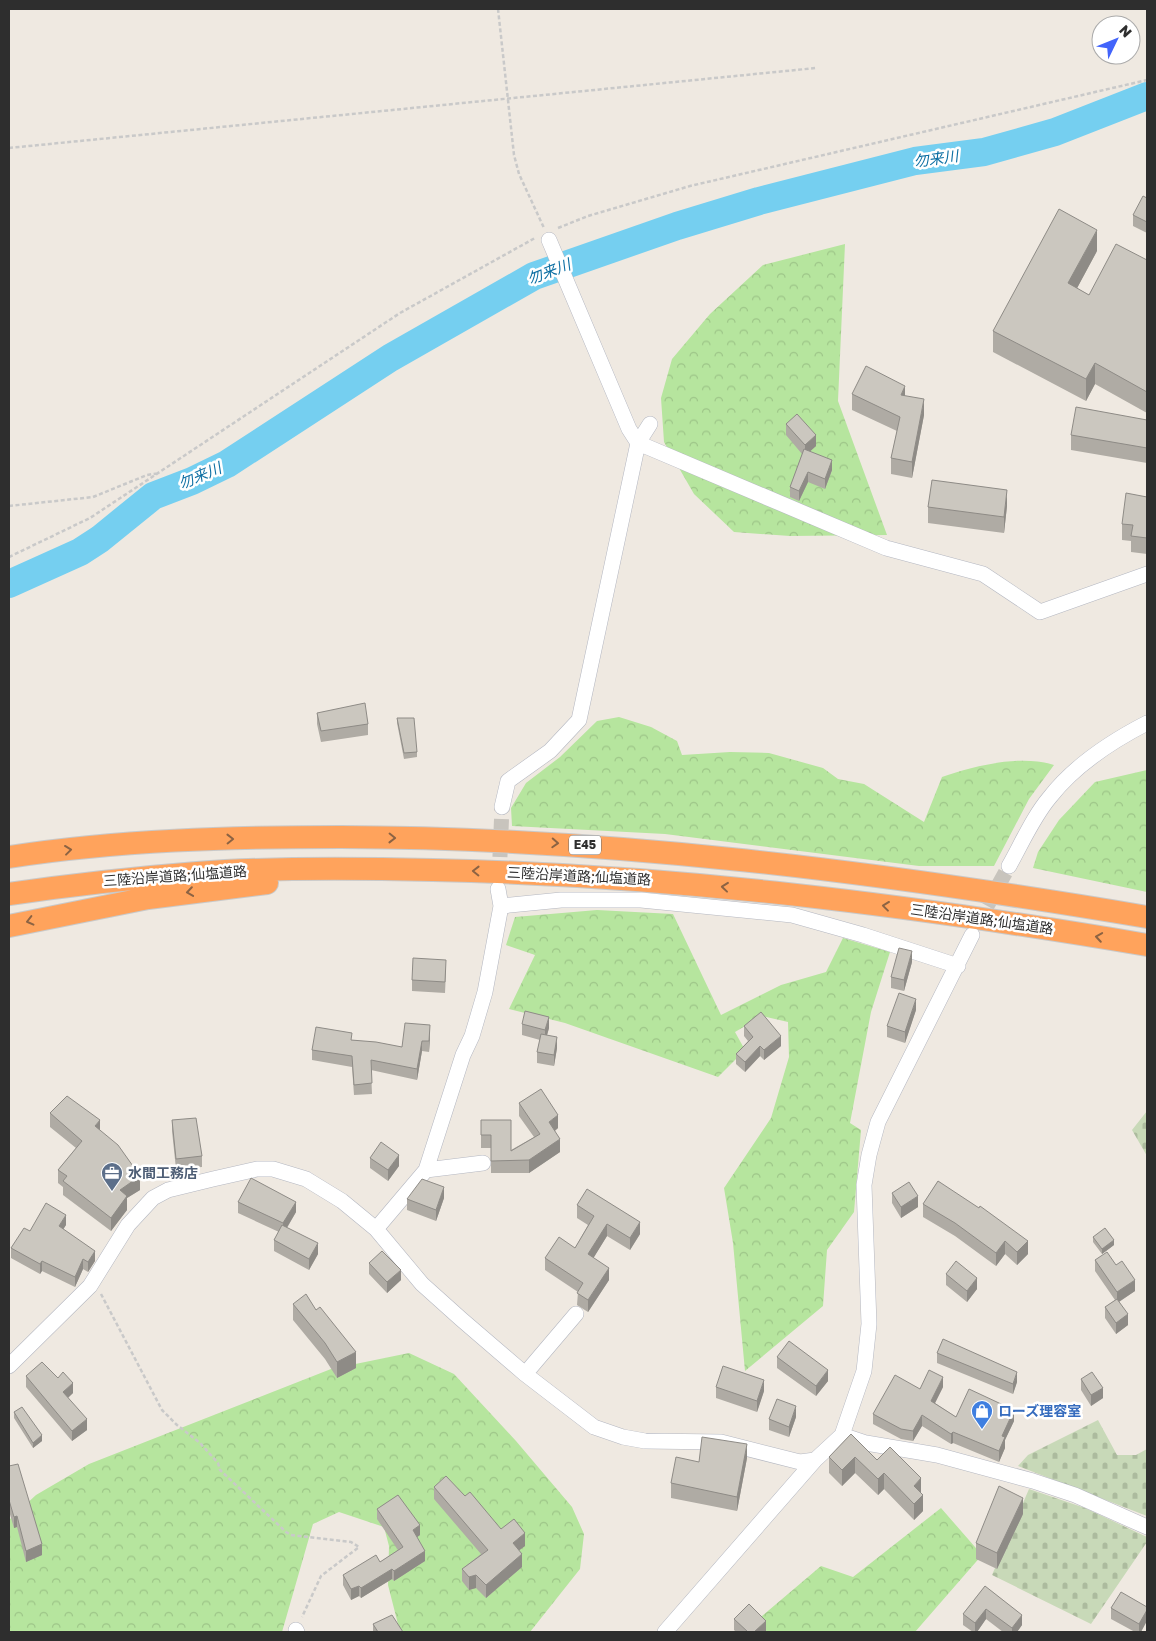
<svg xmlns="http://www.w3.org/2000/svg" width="1156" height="1641" viewBox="0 0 1156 1641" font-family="'Golos Text','Noto Sans JP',sans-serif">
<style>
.forest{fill:url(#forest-crowns)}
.cemetery{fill:url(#cemetery-stones)}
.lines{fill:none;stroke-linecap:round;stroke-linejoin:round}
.river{stroke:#75cff0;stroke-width:28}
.minor-tunnel{stroke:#c8c4bd;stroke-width:15;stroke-dasharray:15 8;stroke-linecap:butt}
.minor-casing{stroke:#b4b7c1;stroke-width:16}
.highway-casing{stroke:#c9c9c9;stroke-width:24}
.path{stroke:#c9c9c9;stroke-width:2.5;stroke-dasharray:4 2.5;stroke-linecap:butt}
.minor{stroke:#fff;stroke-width:15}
.highway{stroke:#ffa35c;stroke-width:22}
.wall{fill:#afaba4}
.shaded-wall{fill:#8e8b86}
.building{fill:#cbc7bf;stroke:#8e8b86}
.oneway{stroke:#8c6343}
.labels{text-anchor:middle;stroke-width:5;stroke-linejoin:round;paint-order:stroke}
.shield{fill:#fff;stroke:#6d6d6d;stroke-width:1}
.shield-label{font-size:12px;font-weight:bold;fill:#2e2e2e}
.street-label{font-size:14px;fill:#2e2e2e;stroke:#fff}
.service-label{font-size:14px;font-weight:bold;fill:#4e5e75;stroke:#fff;text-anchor:start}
.shop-label{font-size:14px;font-weight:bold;fill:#366cbe;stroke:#fff;text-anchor:start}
.water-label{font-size:15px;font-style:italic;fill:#0d6fa3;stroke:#fff}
</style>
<defs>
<pattern id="forest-crowns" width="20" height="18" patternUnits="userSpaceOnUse" patternTransform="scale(1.25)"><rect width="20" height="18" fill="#b6e59e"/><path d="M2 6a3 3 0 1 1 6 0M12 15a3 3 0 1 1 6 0" fill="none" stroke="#9dc588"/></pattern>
<pattern id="cemetery-stones" width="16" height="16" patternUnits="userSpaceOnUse" patternTransform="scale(1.25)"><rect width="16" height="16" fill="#c8d9b8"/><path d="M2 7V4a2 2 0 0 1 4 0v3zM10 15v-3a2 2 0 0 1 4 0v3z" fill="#acbb9e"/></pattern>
</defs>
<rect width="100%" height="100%" fill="#efe9e1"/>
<path class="forest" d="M845,244L838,401L887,535L790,536L734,532L694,494L664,442L661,398L672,359L710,314L763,265Z
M619,717L651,727L677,741L682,755L730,752L769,753L823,768L838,779L864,784L924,822L942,777C974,766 1021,754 1054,765L1029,799L994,866H919L665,834L512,826L511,808L526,783L560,757L597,721Z
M1147,770V892L1033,868L1038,852L1059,820L1095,782Z
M597,910L673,914L721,1015L781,985L826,972L843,938L890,952L871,1012L850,1123L861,1130L854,1212L827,1250L823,1306L745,1371L733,1243L724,1188L771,1118L789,1057L788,1022L762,1016L735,1032L745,1050L718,1077L565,1023L509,1009L535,955L506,945L515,917Z
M409,1353L454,1374L516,1441L572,1507L584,1534L580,1569L530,1632H400L388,1585L389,1546L384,1527L339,1512L313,1524L282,1632H9V1520L36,1495L89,1464L331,1369Z
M941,1508L982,1555L915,1632H743L821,1566L853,1577Z"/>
<path class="cemetery" d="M1147,1111V1156L1132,1130Z
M1098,1420L1117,1455H1136L1147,1449V1516L1018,1466L1028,1455Z
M1029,1489L1085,1508L1147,1537V1542L1091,1624L992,1575Z"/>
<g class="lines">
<path class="river" d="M9,584L80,552L100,539L153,496L192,481L227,464L390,358L534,276L677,226L759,201L915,161L984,152L1055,132L1147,96"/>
<path class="minor-tunnel" d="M499,880L502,807
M976,926L1009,866"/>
<g class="minor-casing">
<path id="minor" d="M549,240L629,429L638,443L886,548L983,574L1040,612L1147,574
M502,807L508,781L550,751L579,720L638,443L650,424
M1009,866C1022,843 1033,817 1050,797C1075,765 1112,741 1147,723
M501,906L561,900H641L792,915L863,935L958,966
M426,1170L483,1163
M376,1229L426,1170L463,1055L472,1036L485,992L501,906L498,889
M9,1366L90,1286L128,1225L153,1198L168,1190L213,1179L257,1169H273L306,1179L342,1201L376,1229L422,1284L461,1319L525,1374L594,1427L623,1437L645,1441L721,1442L800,1462L815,1460
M525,1374L576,1314
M842,1435L866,1443L937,1455L1033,1481L1075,1495L1147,1527
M296,1630L297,1632
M665,1632L815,1460L842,1435L864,1371L869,1324L864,1185L869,1155L878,1122L972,935"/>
</g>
<g class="highway-casing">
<path id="highway" d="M9,857C118,840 231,837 341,837C613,838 880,872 1147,917
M9,894C71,885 134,878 197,873C275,867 355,868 433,870C673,875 911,905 1147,945
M9,926L148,898L267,883"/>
</g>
<path class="path" d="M498,9L514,155L519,174L544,228
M9,148L816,68
M558,228L588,216L690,186L1147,80
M9,506L93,497L147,475L160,473
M9,557L90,518L400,313L535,238
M101,1294L162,1410L177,1425L200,1443L218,1463L220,1470L286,1532L291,1535L351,1542L359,1547L321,1576L302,1617"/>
<use href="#minor" class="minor"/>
<use href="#highway" class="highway"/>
</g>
<path class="wall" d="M1147,198V233L1133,226V215Z
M1097,251L1077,288L1089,295L1147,260V413L1095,384L1086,401L993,352V331Z
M852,394L924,415L912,478L891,474V458L897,431L852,410Z
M1147,420V463L1071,450V435Z
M786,424L816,446L810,451L832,470L825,489L808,482L799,501L790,497V487L802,454L786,435Z
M1147,497V554L1131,552V541L1122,540V524Z
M1007,506L1004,533L928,523V507Z
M317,713L368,724V735L321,742L317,724Z
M397,718L417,752V757L404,759L397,723Z
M912,962L904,991L891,988V977Z
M446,971L445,993L412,991V980Z
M916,1010L905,1043L887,1037V1026Z
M522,1024L549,1028L547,1036L557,1048L554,1066L537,1063V1052L540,1040L522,1035Z
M744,1026L781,1046L764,1060L760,1056L745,1072L736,1064V1054L748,1041L744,1036Z
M430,1036L429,1052L422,1051L417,1080L371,1070L372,1094L354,1095L352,1067L312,1060V1050L352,1040L402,1047Z
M519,1103L558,1128L555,1131L560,1152L529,1173H491V1148H481V1120L511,1150L534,1137L519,1116Z
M50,1113L100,1130L140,1190L127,1198V1210L111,1231L63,1195V1187L58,1183V1170L76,1148L50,1127Z
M172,1120L202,1156V1167L176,1169L172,1131Z
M370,1158L399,1166L388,1181L370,1168Z
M938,1181L1028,1254L1017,1265L1005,1254L996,1266L955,1236L923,1217V1204Z
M892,1193L918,1207L901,1218L892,1203Z
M444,1198L436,1221L407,1210V1199Z
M238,1202L296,1212L287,1228L318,1254L309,1270L274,1251V1240L279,1232L238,1213Z
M577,1205L640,1234L630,1250L607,1236L593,1258L609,1280L588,1312L577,1305L578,1292L545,1270V1258L575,1248L588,1225L577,1218Z
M66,1225L63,1229L95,1261L88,1272L83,1269L75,1287L42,1271L40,1274L11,1258V1248L30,1231Z
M1093,1237L1114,1245L1102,1254L1093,1242Z
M1095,1260L1116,1265L1135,1291L1119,1302L1128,1325L1116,1334L1105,1318V1307L1115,1300L1095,1271Z
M369,1263L401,1280L387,1293L369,1274Z
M946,1274L977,1289L967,1302L946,1285Z
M293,1304L356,1368L337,1378L325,1359L293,1320Z
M937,1353L1017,1382L1013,1394L937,1363Z
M777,1357L828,1381L816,1396L777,1368Z
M26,1376L73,1393L68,1398L87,1430L72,1441L26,1387Z
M1081,1379L1103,1398L1091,1406L1081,1390Z
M716,1387L764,1391L757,1412L716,1398Z
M943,1387L935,1403L956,1417L1014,1421L1005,1440V1448L999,1462L953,1443L951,1444L922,1426L913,1441L901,1439L873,1424V1414L920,1389Z
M14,1412L42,1441L33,1448L14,1418Z
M796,1417L789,1437L769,1430V1419Z
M851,1434L877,1460L921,1493L923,1511L914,1520L884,1489L878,1495L855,1473L842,1486L829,1473V1457Z
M747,1458L737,1511L671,1498V1483L699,1462Z
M9,1466L42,1555L26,1562L17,1527L14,1528L9,1511Z
M434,1487L465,1496L501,1529L525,1546L519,1550L522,1567L486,1598L476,1588L469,1590L462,1581V1569L481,1554L434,1499Z
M377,1509L420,1535L417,1537L425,1561L394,1581L392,1579L361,1598L359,1596L351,1600L343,1585V1575L380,1562L398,1550L377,1519Z
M1023,1514L997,1569L976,1559V1543Z
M985,1586L1022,1625L1017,1632H1003L986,1619L977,1632H973L963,1625V1614Z
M1147,1607L1141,1632H1135L1111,1619V1608Z
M734,1619L766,1631L765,1632H736L734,1630Z
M373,1624L403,1632H373Z"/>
<path class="shaded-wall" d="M1097,230V251L1068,305V283Z
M1095,363V384L1086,401V379Z
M905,386V402L901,395Z
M924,399V415L912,478V462Z
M816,435V446L805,456V445Z
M832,460V470L825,489V479Z
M808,472V482L799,501V491Z
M1007,490V506L1004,533V517Z
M912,951V962L904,991V980Z
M916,999V1010L905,1043V1032Z
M549,1017V1028L545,1041V1030Z
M430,1025V1036L429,1052V1041Z
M781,1036V1046L764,1060V1050Z
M557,1037V1048L554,1066V1055Z
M422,1041V1051L417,1080V1069Z
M760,1046V1056L745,1072V1062Z
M558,1115V1128L549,1135V1122Z
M100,1120V1133L95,1126Z
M560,1139V1152L529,1173V1160Z
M399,1155V1166L388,1181V1170Z
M140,1176V1190L127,1198V1210L111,1231V1218L120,1190Z
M444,1187V1198L436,1221V1210Z
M918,1196V1207L901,1218V1207Z
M296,1202V1212L283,1234V1223Z
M66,1215V1225L59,1236V1226Z
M640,1222V1234L630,1250V1238Z
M607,1224V1236L588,1267V1254Z
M1114,1240V1245L1102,1254V1249Z
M1005,1241V1254L996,1266V1253Z
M1028,1241V1254L1017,1265V1252Z
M318,1243V1254L309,1270V1259Z
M95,1251V1261L88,1272V1262Z
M83,1259V1269L75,1287V1277Z
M42,1261V1271L40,1274V1264Z
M609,1268V1280L588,1312V1300Z
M401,1270V1280L387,1293V1282Z
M977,1278V1289L967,1302V1291Z
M1135,1280V1291L1117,1303V1292Z
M1128,1314V1325L1116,1334V1323Z
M356,1352V1368L337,1378V1362Z
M828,1370V1381L816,1396V1386Z
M1017,1372V1382L1013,1394V1384Z
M943,1377V1387L931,1411V1401Z
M764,1380V1391L757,1412V1401Z
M73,1383V1393L63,1402V1392Z
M1103,1388V1398L1091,1406V1395Z
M796,1406V1417L789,1437V1427Z
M1014,1410V1421L1005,1440V1448L999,1462V1451L1002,1436Z
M922,1415V1426L913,1441V1431Z
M87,1419V1430L72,1441V1431Z
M953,1432V1443L951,1444V1434Z
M42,1435V1441L33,1448V1443Z
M747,1444V1458L737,1511V1497Z
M855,1457V1473L842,1486V1470Z
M884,1473V1489L878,1495V1479Z
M921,1478V1494L914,1486Z
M923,1495V1511L914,1520V1504Z
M1023,1498V1514L997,1569V1553Z
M17,1516V1527L14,1528V1517Z
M420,1525V1535L413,1540V1530Z
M525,1533V1546L513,1555V1543Z
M42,1544V1555L26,1562V1551Z
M425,1551V1561L394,1581V1571Z
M522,1554V1567L486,1598V1585Z
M392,1569V1579L361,1598V1588Z
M476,1575V1588L469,1590V1577Z
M359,1586V1596L351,1600V1589Z
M986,1609V1619L977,1632H975V1623Z
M1147,1610V1621L1141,1632H1139V1624Z
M1022,1615V1625L1017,1632H1012V1628Z
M766,1621V1631L765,1632H754Z"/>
<path class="building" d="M1143,196L1147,198V222L1133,215Z
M1059,209L1097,230L1068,283L1089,295L1116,244L1147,260V392L1095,363L1086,379L993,331Z
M866,366L905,386L901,395L924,399L912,462L891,458L900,417L852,394Z
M1076,407L1147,420V448L1071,435Z
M797,414L816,435L805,445L786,424Z
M804,449L832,460L825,479L808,472L799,491L790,487Z
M932,480L1007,490L1004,517L928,507Z
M1126,493L1147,497V538L1131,536L1133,525L1122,524Z
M365,703L368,724L321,731L317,713Z
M397,718H414L417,752L404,753Z
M899,948L912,951L904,980L891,977Z
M413,958L446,960L445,982L412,980Z
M899,993L916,999L905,1032L887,1026Z
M525,1011L549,1017L545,1030L522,1024Z
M761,1012L781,1036L764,1050L760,1046L745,1062L736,1054L753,1037L744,1026Z
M405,1023L430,1025L429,1041H422L417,1069L371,1060L372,1083L354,1085L352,1056L312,1050L316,1027L352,1033L351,1040L376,1042L402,1047Z
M541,1034L557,1037L554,1055L537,1052Z
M541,1089L558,1115L549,1122L560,1139L529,1160L491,1161V1135H481V1120H511V1151L540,1134L519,1103Z
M67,1096L100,1120L95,1126L118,1145L140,1176L120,1190L127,1196L111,1218L63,1181L67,1176L58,1170L82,1141L50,1113Z
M196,1118L202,1156L176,1159L172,1120Z
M381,1142L399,1155L388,1170L370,1158Z
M251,1178L296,1202L283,1223L238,1202Z
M422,1179L444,1187L436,1210L407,1199Z
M938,1181L979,1208L980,1206L1028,1241L1017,1252L1005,1241L996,1253L955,1223L923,1204Z
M909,1182L918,1196L901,1207L892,1193Z
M587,1189L640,1222L630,1238L607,1224L588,1254L609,1268L588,1300L577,1293L583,1283L545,1258L559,1237L575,1248L594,1216L577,1205Z
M46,1203L66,1215L59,1226L95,1251L88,1262L83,1259L75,1277L42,1261L40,1264L11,1248L24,1228L30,1231Z
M282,1225L318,1243L309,1259L274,1240Z
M1105,1228L1114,1240L1102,1249L1093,1237Z
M382,1251L401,1270L387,1282L369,1263Z
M1107,1252L1116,1265L1122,1261L1135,1280L1117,1292L1095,1260Z
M956,1261L977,1278L967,1291L946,1274Z
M306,1294L316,1310L320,1307L356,1352L337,1362L325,1343L293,1304Z
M1117,1299L1128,1314L1116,1323L1105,1307Z
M943,1339L1017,1372L1013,1384L937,1353Z
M789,1341L828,1370L816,1386L777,1357Z
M42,1362L58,1378L63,1372L73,1383L63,1392L87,1419L72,1431L26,1376Z
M723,1366L764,1380L757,1401L716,1387Z
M929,1370L943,1377L931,1401L956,1417L969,1389L1014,1410L1002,1436L1005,1437L999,1451L953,1432L951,1434L922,1415L913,1431L901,1429L873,1414L895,1375L920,1389Z
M1092,1372L1103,1388L1091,1395L1081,1379Z
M777,1399L796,1406L789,1427L769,1419Z
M22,1407L42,1435L33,1443L14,1412Z
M851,1434L877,1460L890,1447L921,1478L914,1486L923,1495L914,1504L884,1473L878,1479L855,1457L842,1470L829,1457Z
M702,1437L747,1444L737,1497L671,1483L676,1457L699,1462Z
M18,1464L42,1544L26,1551L17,1516L14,1517L9,1500V1466Z
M446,1476L465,1496L470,1492L501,1529L514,1519L525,1533L513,1543L522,1554L486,1585L476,1575L469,1577L462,1569L488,1550L434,1487Z
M999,1486L1023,1498L997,1553L976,1543Z
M398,1495L420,1525L413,1530L425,1551L394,1571L392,1569L361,1588L359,1586L351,1589L343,1575L376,1555L380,1562L403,1547L377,1509Z
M985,1586L1022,1615L1012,1628L986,1609L975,1623L963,1614Z
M1121,1592L1147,1607V1610L1139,1624L1111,1608Z
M749,1604L766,1621L754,1632H748L734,1619Z
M392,1615L403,1632H378L373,1624Z"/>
<defs><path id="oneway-chevron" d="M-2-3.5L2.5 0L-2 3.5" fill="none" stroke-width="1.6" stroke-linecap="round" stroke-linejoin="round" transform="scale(1.25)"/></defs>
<g class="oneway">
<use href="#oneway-chevron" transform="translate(392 838) rotate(1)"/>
<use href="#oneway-chevron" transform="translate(230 839) rotate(-1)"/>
<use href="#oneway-chevron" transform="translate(555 843) rotate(3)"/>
<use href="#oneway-chevron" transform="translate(68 850) rotate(-7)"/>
<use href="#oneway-chevron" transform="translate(476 871) rotate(-179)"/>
<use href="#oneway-chevron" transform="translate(725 887) rotate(-174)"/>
<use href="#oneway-chevron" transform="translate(190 892) rotate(172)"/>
<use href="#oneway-chevron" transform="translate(886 906) rotate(-173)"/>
<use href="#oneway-chevron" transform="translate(30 921) rotate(166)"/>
<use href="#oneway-chevron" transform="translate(1099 937) rotate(-171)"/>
</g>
<defs>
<g id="office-pin" transform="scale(1.125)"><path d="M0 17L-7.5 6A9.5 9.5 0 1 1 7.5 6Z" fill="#5c6f8a" stroke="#fff"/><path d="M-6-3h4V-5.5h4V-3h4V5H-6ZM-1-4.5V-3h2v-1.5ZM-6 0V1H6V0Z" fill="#fff"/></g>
<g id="shop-pin" transform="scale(1.125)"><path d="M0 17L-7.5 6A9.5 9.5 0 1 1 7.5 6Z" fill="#3f7fe0" stroke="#fff"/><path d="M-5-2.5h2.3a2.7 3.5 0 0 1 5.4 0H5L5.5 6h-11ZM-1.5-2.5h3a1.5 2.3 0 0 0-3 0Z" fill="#fff"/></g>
</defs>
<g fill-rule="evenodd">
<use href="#office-pin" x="112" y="1173"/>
<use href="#shop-pin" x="982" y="1411"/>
</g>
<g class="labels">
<rect class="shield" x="569" y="835.5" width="32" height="19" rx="4"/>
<g class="shield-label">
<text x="585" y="849">E45</text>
</g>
<g class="street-label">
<text transform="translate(175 876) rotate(-4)" y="5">三陸沿岸道路;仙塩道路</text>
<text transform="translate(579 876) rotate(3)" y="5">三陸沿岸道路;仙塩道路</text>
<text transform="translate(982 919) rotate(8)" y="5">三陸沿岸道路;仙塩道路</text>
</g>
<g class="service-label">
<text x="128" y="1178">水間工務店</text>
</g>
<g class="shop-label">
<text x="998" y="1416">ローズ理容室</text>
</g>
<g class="water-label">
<text transform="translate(936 159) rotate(-8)" y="5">勿来川</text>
<text transform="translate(549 272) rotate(-21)" y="5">勿来川</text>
<text transform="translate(200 476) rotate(-23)" y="5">勿来川</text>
</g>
</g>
<rect width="1156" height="1641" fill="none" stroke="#2e2e2e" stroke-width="20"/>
<g transform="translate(1116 40) rotate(47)"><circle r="24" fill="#ffffff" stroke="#ababab"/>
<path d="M0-4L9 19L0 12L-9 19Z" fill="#4264fb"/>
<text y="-8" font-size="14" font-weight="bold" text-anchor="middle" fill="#2e2e2e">N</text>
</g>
</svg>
